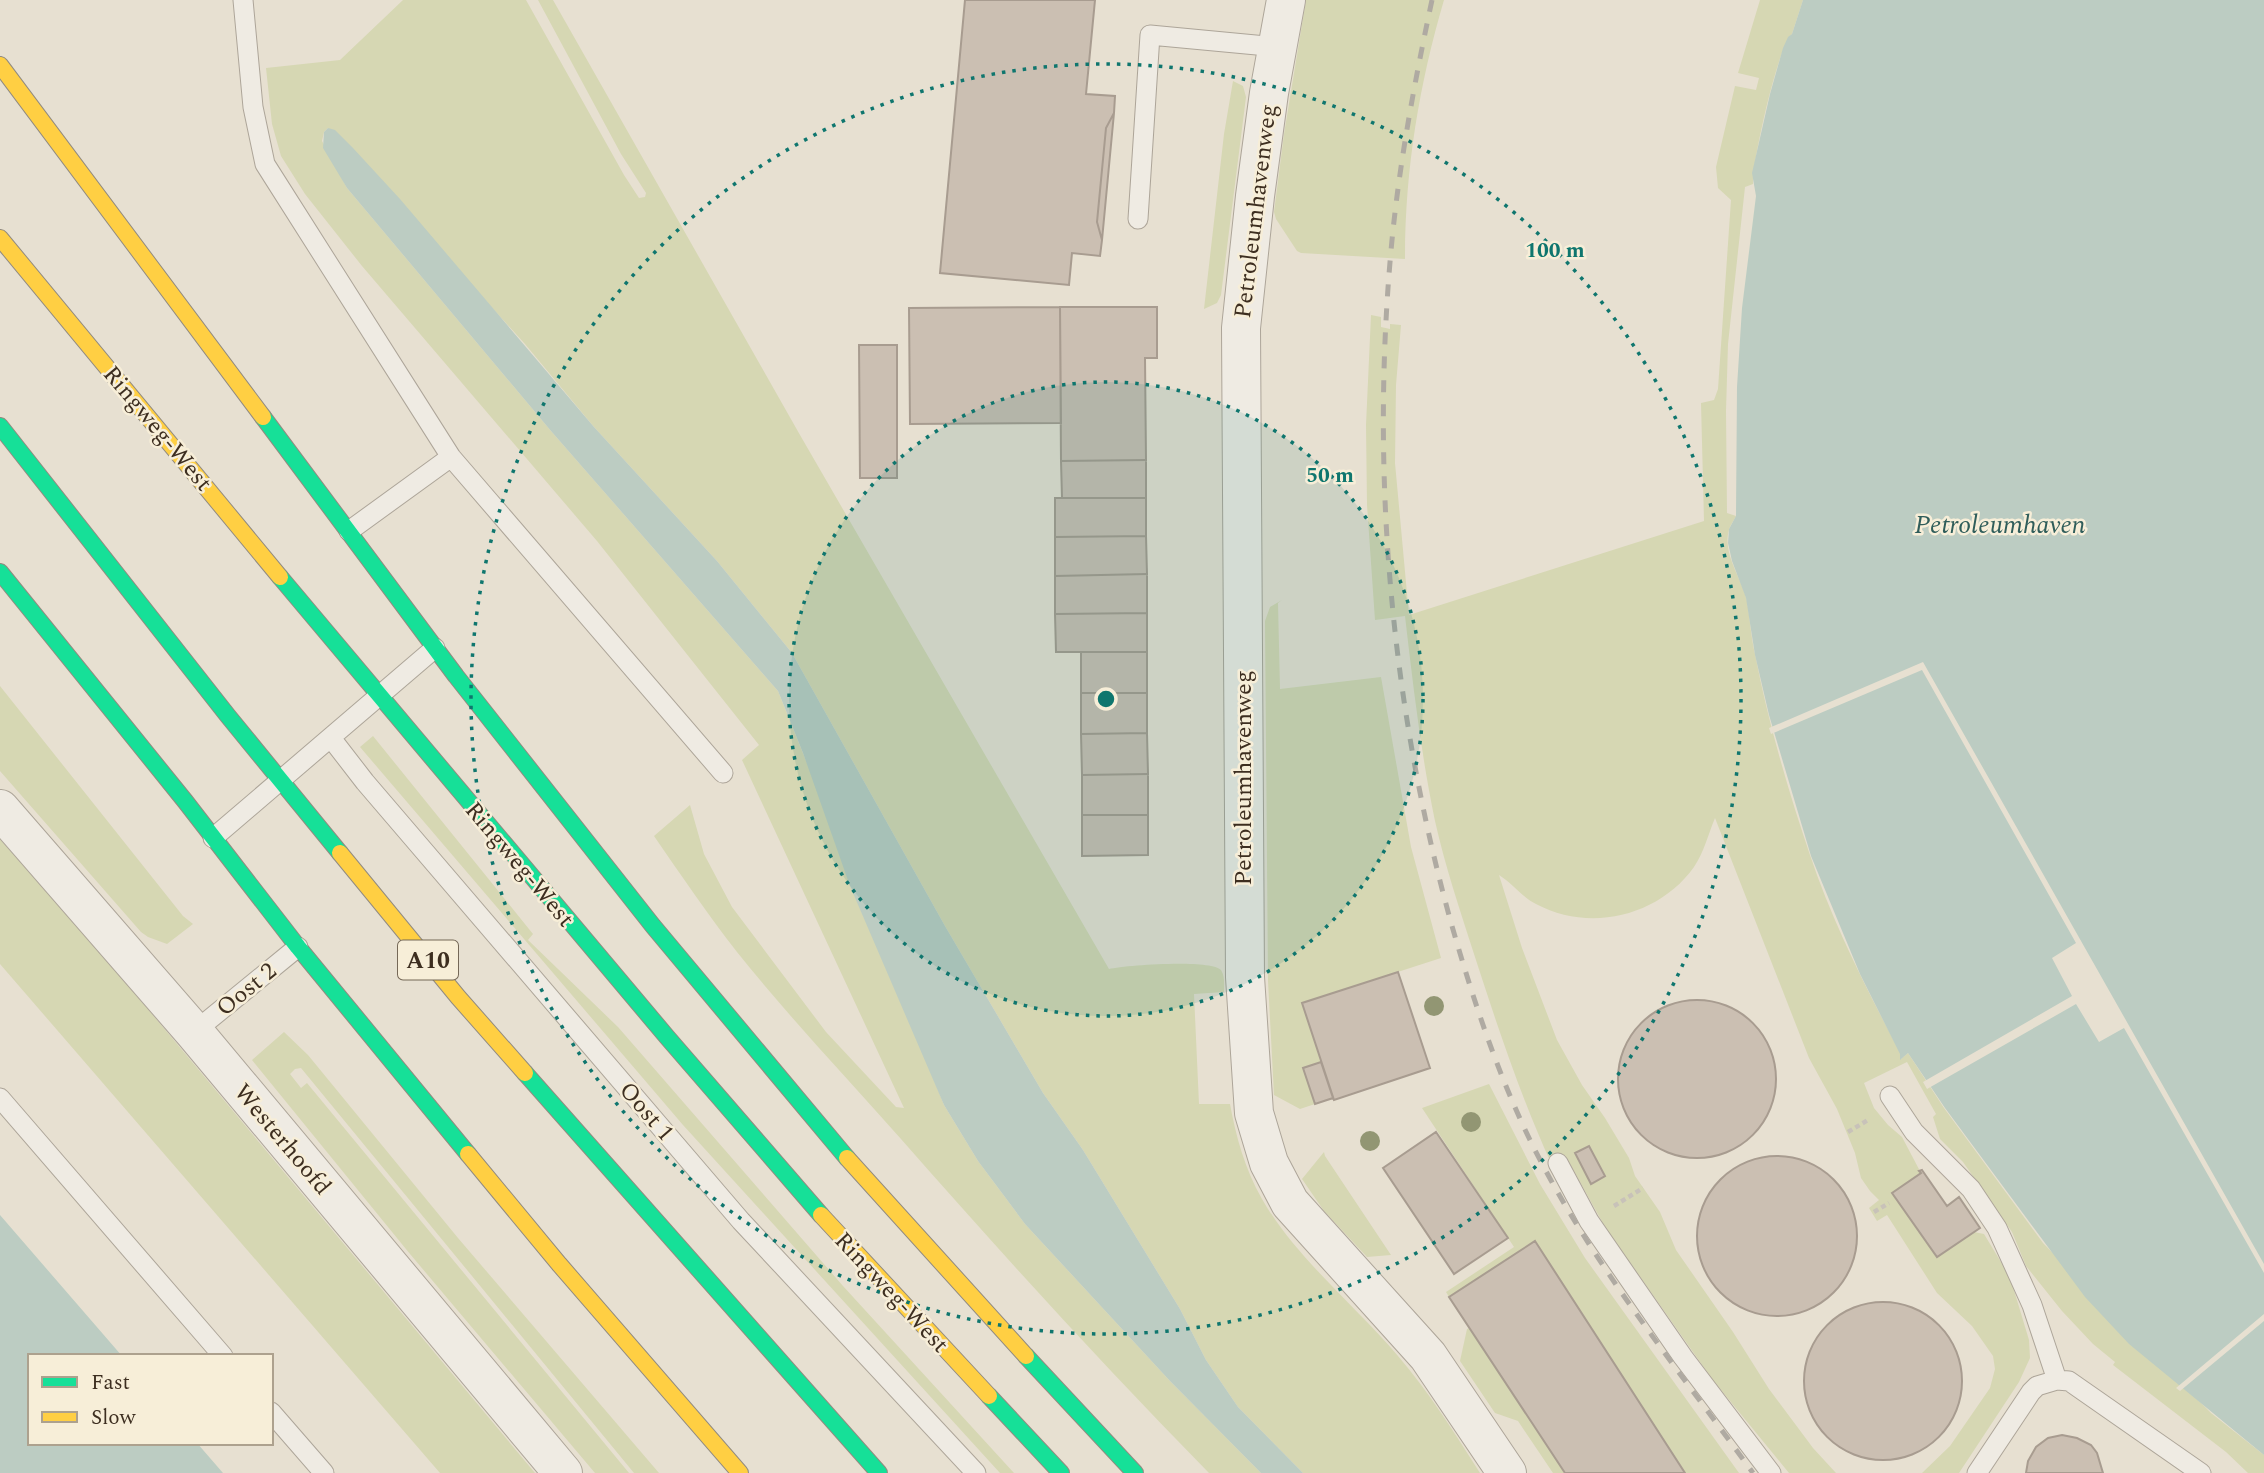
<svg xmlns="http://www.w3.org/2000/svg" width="2264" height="1473" viewBox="0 0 2264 1473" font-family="Spectral,serif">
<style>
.green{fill:#d6d7b3}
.water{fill:#bcccc2}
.pier{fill:#e7e0d1}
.building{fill:#cbbfb2;stroke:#a89c90;stroke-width:2}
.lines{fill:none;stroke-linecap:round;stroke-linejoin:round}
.lane-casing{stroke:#ada599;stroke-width:21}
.street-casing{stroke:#ada599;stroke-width:40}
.fast-casing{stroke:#928b80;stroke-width:18}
.slow-casing{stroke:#928b80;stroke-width:18}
.path{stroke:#c8c2b9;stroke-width:4.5;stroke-dasharray:5 3.5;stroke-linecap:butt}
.lane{stroke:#efebe3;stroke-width:19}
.street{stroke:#efebe3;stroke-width:38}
.fast{stroke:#16e098;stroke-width:16}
.slow{stroke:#ffcf43;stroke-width:16}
.rail{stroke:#afaaa2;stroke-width:5;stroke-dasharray:12 12;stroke-linecap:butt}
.tree{fill:#929673}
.ring{fill:none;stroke:#0f766e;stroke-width:3.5;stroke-dasharray:3.5 7}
.labels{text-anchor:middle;stroke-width:5;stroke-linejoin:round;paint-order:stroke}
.shield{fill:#f7eed8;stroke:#756857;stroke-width:2}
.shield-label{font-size:23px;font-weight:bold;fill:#3d2e20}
.street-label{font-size:24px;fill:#3d2e20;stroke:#f7eed8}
.water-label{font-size:26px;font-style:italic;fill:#2f5d5a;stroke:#f7eed8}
.centre{fill:#0f766e;stroke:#f7eed8;stroke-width:3.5}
.ring-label{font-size:21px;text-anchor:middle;font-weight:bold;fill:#0f766e;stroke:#f7eed8;stroke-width:5;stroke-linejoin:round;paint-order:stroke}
</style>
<rect width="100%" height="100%" fill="#e7e0d1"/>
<path class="green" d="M403,0H526L624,175L639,198L645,197L646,193L621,154L538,0H553L800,435L1109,969C1126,965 1211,959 1221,970C1225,976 1224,985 1224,992L1194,994L1199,1104H1230C1236,1137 1245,1169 1262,1199C1295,1257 1354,1304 1398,1356C1429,1392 1454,1432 1480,1473H1303L1238,1407L1206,1360L1180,1309L1083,1150L1043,1093L945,926L792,653L717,561L594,427L525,344L328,128L324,132L322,141L347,188L551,431L778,691L944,1105L978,1161L1025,1224L1170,1381L1261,1473H1209C1103,1365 1001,1253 901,1139C846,1077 789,1017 737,952C708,915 681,875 654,836L690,805L704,854L732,907L826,1032L896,1107L904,1108L742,760L759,745L597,541L362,266L305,194L281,156L272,124L266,68L340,60Z
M1306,0H1444C1419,85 1405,170 1405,259L1301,253L1297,251L1276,219L1274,212L1284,134Z
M1760,0H1803L1792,34C1778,45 1752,163 1753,184L1745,187L1728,344L1726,411L1727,513L1736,516C1734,521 1730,525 1729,530C1722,553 1742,579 1747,601C1750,619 1751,637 1755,654C1768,722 1788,790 1810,855C1833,924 1867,990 1901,1054V1059L1908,1053L1944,1108L2043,1243L2211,1413L2264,1455V1473H2248L2226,1452L2113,1365L2115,1362L2093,1344L2062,1311L2026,1266L2012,1232L1963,1162L1940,1139L1933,1117L1936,1114L1907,1062L1864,1083L1874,1108L1888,1125L1902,1137L1921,1173L1893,1193L1974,1232L1984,1234L2010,1277L2029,1340L2030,1358L2019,1382L1959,1473H1922L1950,1446L1990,1388L1995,1369L1993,1356L1972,1326L1937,1293L1887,1215L1877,1221L1869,1208L1879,1200L1870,1191L1861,1178L1855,1153L1837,1109L1809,1058L1715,818C1708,835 1704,852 1694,867C1659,916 1590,933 1536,904C1522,897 1512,883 1499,875L1522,948L1557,1040L1582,1085L1605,1118L1629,1158L1635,1176L1660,1212L1676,1250L1733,1332L1769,1389L1813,1448L1836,1473H1789L1712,1379L1605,1227L1565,1155L1551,1163C1520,1095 1497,1025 1474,954C1460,910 1445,866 1435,821C1421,754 1413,685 1405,616L1375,620L1367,505L1366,425L1371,315L1381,317V327L1390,329V324L1401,325L1396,385L1395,463L1409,615L1704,521L1701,403L1714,400L1718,389L1731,200L1718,188L1716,167L1735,86L1756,90L1759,78L1738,73Z
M1233,81L1243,86L1246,97L1221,295L1217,303L1204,309L1224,134Z
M1282,600L1278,603L1280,689L1381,677L1411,847L1441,958L1302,1003L1321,1062L1303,1068L1315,1104L1300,1109L1274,1095L1268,981L1265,621L1270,607Z
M0,686L183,916L193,924L167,944L148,937L141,932L0,771Z
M373,736L533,934L528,940L618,1027L843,1286L1014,1473H1000L683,1125L360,747Z
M0,839L102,954L535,1473H440L0,964Z
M284,1032L308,1055L458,1238L659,1473H634L301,1068L295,1069L290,1074L301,1088L307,1083L629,1473H595L410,1254L252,1060Z
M1489,1084L1540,1184L1585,1258L1739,1473H1685L1535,1242L1449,1297L1446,1292L1514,1247L1422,1108Z
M1324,1152L1325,1156L1391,1255L1367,1257L1324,1211L1302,1179Z
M1470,1328L1565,1473H1553L1518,1421L1495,1413L1460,1361L1467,1329Z"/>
<path class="water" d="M1803,0H2264V1455L2129,1344L2085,1297L1945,1108L1908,1053L1900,1060V1054L1860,974L1811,856L1769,715L1755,655L1746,598L1732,561L1728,543L1729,529L1736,516L1737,387L1742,308L1756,196L1752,173L1770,94L1783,48L1788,37L1792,34Z
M328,128L335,130L353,148L400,199L594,427L717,561L792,653L945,926L1043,1093L1083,1150L1180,1309L1206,1360L1238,1407L1303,1473H1261L1170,1381L1025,1224L978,1161L944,1105L850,886L803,753L778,691L551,431L347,188L323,148L324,132Z
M0,1215L122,1356H30V1443H197L223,1473H0Z"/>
<path class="pier" d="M1923,662L2264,1264V1273L2124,1028L2099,1042L2076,1004L1927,1089L1923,1082L2072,996L2052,958L2076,943L1922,670L1771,734L1769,728Z
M2264,1314V1321L2180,1391L2176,1388Z"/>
<path class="building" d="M965,0H1095L1086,94L1115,96L1114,113L1106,128L1097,222L1102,240L1100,256L1072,253L1069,285L940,273Z
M1114,113L1102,240L1097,222L1106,128Z
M1060,307H1157V358H1145L1146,460L1061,461Z
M1060,307L1061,423L910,424L909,308Z
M859,345H897V478H860Z
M1146,460V498H1062L1061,461Z
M1055,498H1146V536L1055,537Z
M1146,536L1147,574L1055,576V537Z
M1147,574V613L1055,614V576Z
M1147,613V652H1056L1055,614Z
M1081,652H1147V693H1081Z
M1081,693H1147V733L1081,734Z
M1147,733L1148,774L1082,775L1081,734Z
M1148,774V815H1082V775Z
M1082,815H1148V855L1082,856Z
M1398,972L1430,1068L1334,1100L1302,1003Z
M1618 1079a79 79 0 1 1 158 0a79 79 0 1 1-158 0Z
M1321,1062L1333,1098L1315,1104L1303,1068Z
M1436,1132L1508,1238L1454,1274L1383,1168Z
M1589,1146L1605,1176L1591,1184L1575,1153Z
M1697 1236a80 80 0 1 1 160 0a80 80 0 1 1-160 0Z
M1922,1170L1947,1206L1959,1197L1980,1228L1937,1257L1892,1193L1921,1173L1919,1171Z
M1535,1241L1685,1473H1565L1449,1297Z
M1804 1381a79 79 0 1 1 158 0a79 79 0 1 1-158 0Z
M2062,1435L2077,1438L2091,1445L2097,1453L2103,1473H2026L2028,1461L2036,1447L2048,1438Z"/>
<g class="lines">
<g class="lane-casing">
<path id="lane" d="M243,0L253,107L265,164L451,457L723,773
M1138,219L1150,35L1277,47
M349,531L451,457
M331,738L365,782L741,1221L976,1473
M213,838L435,648
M194,1032L298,947
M1890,1096L1914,1132L1971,1189L1997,1228L2032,1305L2057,1380
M0,1098L223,1356
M1558,1163L1589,1221L1683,1357L1771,1473
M271,1412L324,1473
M1977,1473L2031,1392L2037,1386L2057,1380L2069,1381L2079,1388L2201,1473"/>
</g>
<g class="street-casing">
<path id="street" d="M1286,0L1269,93L1255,196L1241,328L1245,977L1254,1113L1269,1163L1290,1203L1428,1356L1507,1473
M0,809L194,1032L563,1473"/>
</g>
<g class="fast-casing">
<path id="fast" d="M263,417L456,676L653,926L847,1158
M0,426L228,716L340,853
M0,572L185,801L298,947L468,1154
M280,577L667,1037L821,1215
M525,1073L879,1473
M1026,1356L1135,1473
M989,1396L1061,1473"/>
</g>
<g class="slow-casing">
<path id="slow" d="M0,65L263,417
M0,238L280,577
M340,853L458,997L525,1073
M468,1154L559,1264L740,1473
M847,1158L1026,1356
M821,1215L989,1396"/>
</g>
<path class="path" d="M1848,1132L1868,1120
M1614,1206L1643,1188
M1874,1212L1889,1203"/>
<use href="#lane" class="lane"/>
<use href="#street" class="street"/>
<use href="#fast" class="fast"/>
<use href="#slow" class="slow"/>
<path class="rail" d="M1432,0C1415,80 1400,159 1392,240C1370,468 1390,705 1452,926C1473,999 1497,1072 1530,1140C1588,1259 1676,1366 1753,1473"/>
</g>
<g class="tree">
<circle cx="1434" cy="1006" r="10"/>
<circle cx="1471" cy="1122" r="10"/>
<circle cx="1370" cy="1141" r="10"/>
</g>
<circle cx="1106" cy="699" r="317" fill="#0f766e" fill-opacity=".12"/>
<g class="ring">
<circle cx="1106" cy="699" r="317"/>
<circle cx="1106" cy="699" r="635"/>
</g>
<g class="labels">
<rect class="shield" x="398" y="940.5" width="60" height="39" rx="5"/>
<g class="shield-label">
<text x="428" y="968">A10</text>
</g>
<g class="street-label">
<text transform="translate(1255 211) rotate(-83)" y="8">Petroleumhavenweg</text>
<text transform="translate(158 428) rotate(50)" y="8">Ringweg-West</text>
<text transform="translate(1243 778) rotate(-90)" y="8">Petroleumhavenweg</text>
<text transform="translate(520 864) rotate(50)" y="8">Ringweg-West</text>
<text transform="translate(246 989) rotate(-39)" y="8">Oost 2</text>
<text transform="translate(647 1111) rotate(49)" y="8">Oost 1</text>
<text transform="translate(283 1139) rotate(50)" y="8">Westerhoofd</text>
<text transform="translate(892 1292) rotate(47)" y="8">Ringweg-West</text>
</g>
<g class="water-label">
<text x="2000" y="533">Petroleumhaven</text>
</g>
</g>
<circle cx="1106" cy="699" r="10" class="centre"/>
<g class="ring-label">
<text x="1555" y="257">100 m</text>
<text x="1330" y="482">50 m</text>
</g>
<rect x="28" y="1354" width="245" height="91" fill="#f7eed8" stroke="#ada18e" stroke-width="2"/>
<rect x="42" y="1377" width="35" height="10" fill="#16e098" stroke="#ada18e" stroke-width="2"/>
<text x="91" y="1389" font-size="21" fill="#3d2e20">Fast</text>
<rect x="42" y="1412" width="35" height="10" fill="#ffcf43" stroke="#ada18e" stroke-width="2"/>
<text x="91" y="1424" font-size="21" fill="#3d2e20">Slow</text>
</svg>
